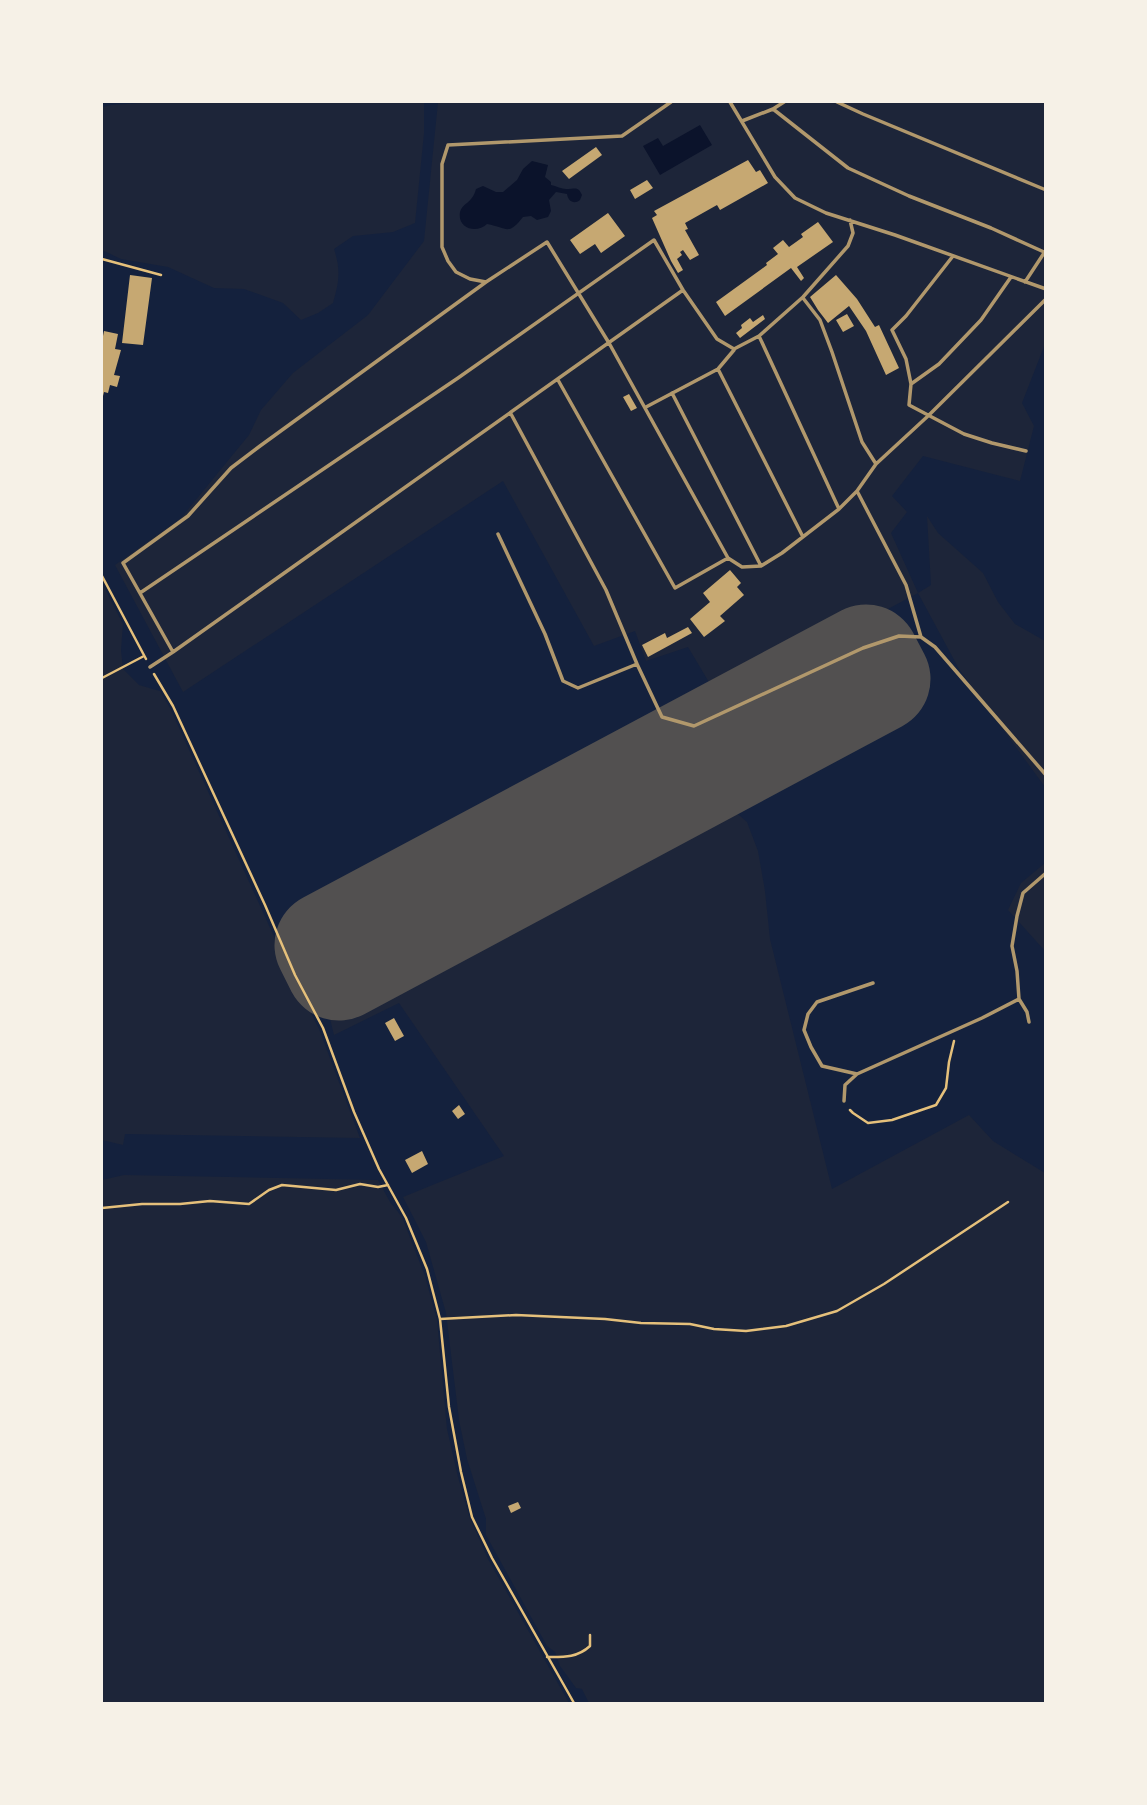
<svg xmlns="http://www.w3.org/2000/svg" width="1147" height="1805" viewBox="0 0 1147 1805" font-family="Jost,sans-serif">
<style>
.green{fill:#1d2539}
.water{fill:#0b132b}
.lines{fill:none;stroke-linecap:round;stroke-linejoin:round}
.runway{stroke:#525050;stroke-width:107}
.building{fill:#c6a872}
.path{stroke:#e5c07b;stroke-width:2.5}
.service{stroke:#b1986c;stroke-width:3.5}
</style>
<rect width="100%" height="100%" fill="#14213d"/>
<path class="green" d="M158,102H424V133L415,223L393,232L353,236L334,249C341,270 339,282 333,303L318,313L301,320L283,303L244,289L214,288L168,267L121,259L102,250V107L111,105Z
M438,102H1045V344L1022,403L1034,426L1020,481L923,456L892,496L907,512L891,533L918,593L931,585L927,516L938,533L983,573L998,602L1015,624L1045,641V787L959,669L918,593L719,699L688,647L646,661L635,631L594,646L503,481L183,692L115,565L181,518L249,435L261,410L293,373L368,315L424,241Z
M102,583L123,624L121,650L123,669L139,685L160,691L170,708L287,965L319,1029L360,1138L125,1134L123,1145L102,1140Z
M731,808L747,822L758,851L765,891L770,939L832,1189L969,1115L993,1141L1045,1173V1703H589L582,1689L576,1688L560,1666L555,1652L547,1646L486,1535V1519L467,1459L459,1420L446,1313L426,1242L403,1197L504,1156L399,1003L334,1035L324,994L675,813Z
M1045,863V951L1008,910L1021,883Z
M124,1175L378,1180L390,1202L402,1217L425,1276L437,1320L447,1429L458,1477L469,1516L488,1559L569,1703H102V1180Z"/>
<path class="water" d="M700,125L712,145L660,175L643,146L658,138L663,146Z
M532,161L548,165L545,177L551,182V185C556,186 562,189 566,189C576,189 578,186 582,195L580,200C574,205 568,201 567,194L556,192L549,200L551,211L548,217L537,220L531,216L523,217C508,236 508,228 487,224C477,234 457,229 460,212C462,205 467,204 471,199C474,196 475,192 476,189L483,186L496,192H503L517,180L523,169Z"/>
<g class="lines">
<path class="runway" d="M866,658L877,679L339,967L328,945Z"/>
</g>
<path class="building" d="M596,147L602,155L569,179L562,171Z
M748,160L756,172L760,170L768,183L720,210L717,205L685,223L688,229L685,230L699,255L690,260L683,250L680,252L682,255L677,259L683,270L678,273L671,261L652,218L657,215L654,211Z
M647,180L653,188L635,199L630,190Z
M608,213L625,236L601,253L595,244L580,254L570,240Z
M818,222L833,242L797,267L804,278L801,281L791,268L725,316L716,302L767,265L766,263L778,254L773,248L783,240L789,247L803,237L801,234Z
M130,275L152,278L143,345L122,343Z
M836,275L857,299L875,327L879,325L899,368L886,375L866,331L849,306L828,323L818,310L810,297Z
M847,314L854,326L843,332L836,320Z
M763,315L765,319L740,338L736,333L742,328L741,325L750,318L753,322Z
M104,331L118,334L115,349L121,350L114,375L120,376L117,387L110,385L108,393L104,392L102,400V341Z
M629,394L637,408L631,411L623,397Z
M730,570L741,583L737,587L744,595L720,616L725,621L704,637L690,619L710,602L703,593Z
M688,627L692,633L648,657L642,645L665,633L667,638Z
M394,1018L404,1036L395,1041L385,1023Z
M459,1105L465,1114L458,1119L452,1111Z
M422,1151L428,1164L412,1173L405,1160Z
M518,1502L521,1508L511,1513L508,1506Z"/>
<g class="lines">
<path class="path" d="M102,259L161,275
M102,576L146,659
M154,674L173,706L265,905L295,975L323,1028L354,1112L379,1169L406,1218L427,1269L440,1319L449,1407L461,1472L472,1517L492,1558L574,1703
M102,678L144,656
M850,1110L853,1113L868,1123L892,1120L936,1105L946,1088L949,1062L954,1041
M102,1208L142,1204H180L210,1201L249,1204L269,1190L282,1185L336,1190L360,1184L378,1187L388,1185
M440,1319L516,1315L605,1319L641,1323L690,1324L714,1329L746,1331L786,1326L837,1311L884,1284L1008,1202
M547,1657C563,1657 577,1658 590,1646V1635"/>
<path class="service" d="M730,102L775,177L795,198L826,213L895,235L1046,289
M837,102L863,114L1046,190
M773,109L784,102
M742,121L773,109L848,168L909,196L991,228L1044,252
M953,256L906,316L892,330L906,359L911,384L939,364L981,320L1011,277
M486,282L470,279L456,272L448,261L442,247V164L448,145L622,136L671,102
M1025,282L1046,250
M803,298L820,320L832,352L862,442L876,464
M759,336L839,509
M718,369L803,537
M558,380L675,588L728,558L742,567L761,566L782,553L839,509L857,491L876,464L928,416L1046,299
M911,384L909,405L964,434L992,443L1026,451
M672,393L761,566
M646,407L718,369L734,350
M511,414L606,590L637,664L662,717L694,726L863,648L899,636L921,637
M857,491L906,585L921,637L935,647L1046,775
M498,534L545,634L563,681L578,688L637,664
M140,593L458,378L654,240L683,290L717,339L734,349L759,336L803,297L848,246L853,233L850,220
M173,652L123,563L188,516L231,468L260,446L486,282L547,242L609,343L728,558
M150,667L173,652L683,290
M1019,999L1017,971L1012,946L1017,916L1023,893L1046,873
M857,1074L982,1018L1019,999L1027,1012L1029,1022
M844,1101L845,1085L857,1074L822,1066L811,1047L804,1030L808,1014L817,1002L873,983"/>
</g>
<rect width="1147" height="1805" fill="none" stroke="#f6f1e7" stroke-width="206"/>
</svg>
